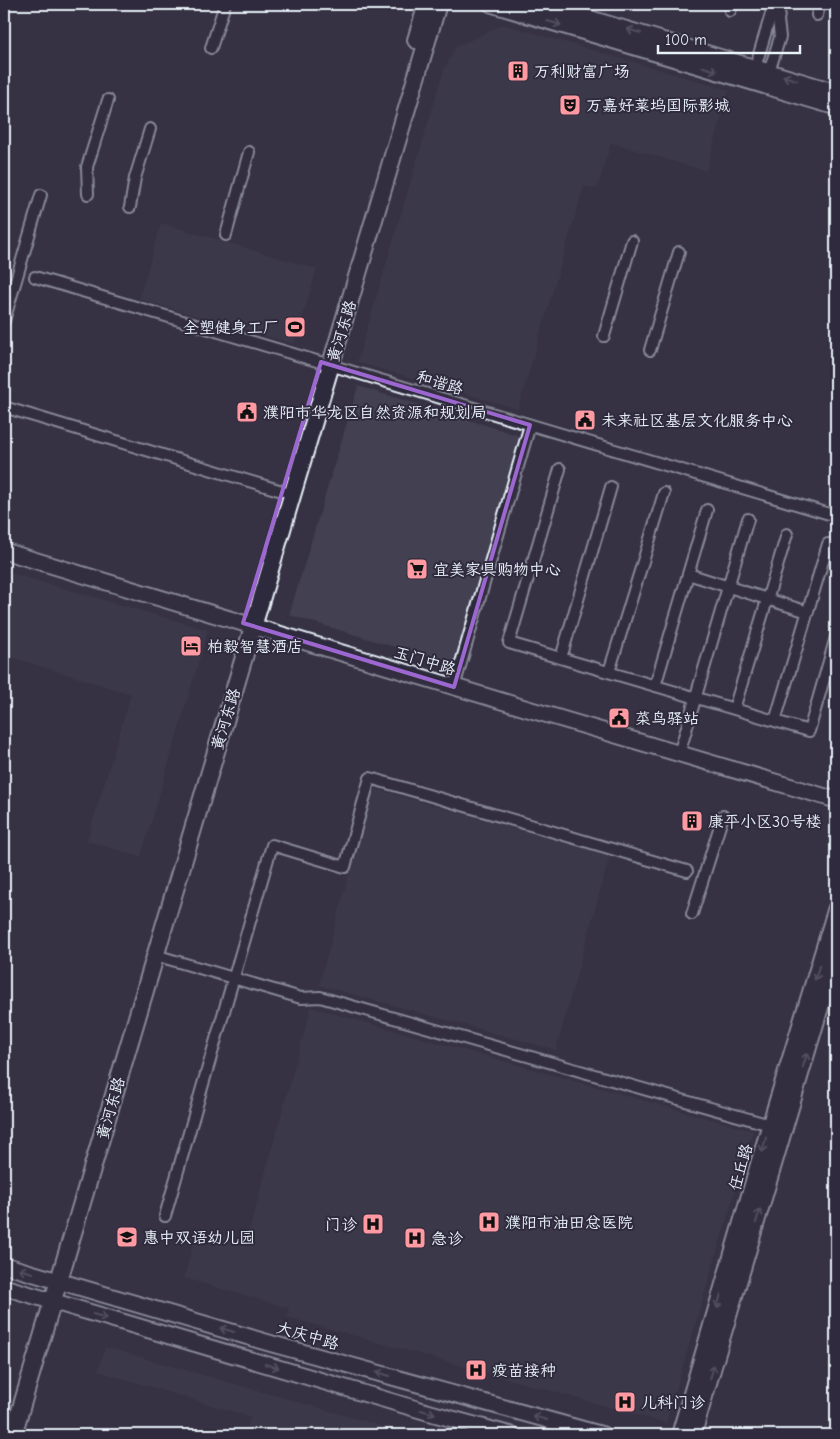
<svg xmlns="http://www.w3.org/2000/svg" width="840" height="1439" viewBox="0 0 840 1439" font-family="'Comic Neue','LXGW WenKai TC',sans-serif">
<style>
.built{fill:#433f51}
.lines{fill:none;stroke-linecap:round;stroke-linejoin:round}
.street-casing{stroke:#e8f1f8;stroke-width:14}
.secondary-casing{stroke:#e8f1f8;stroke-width:19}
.primary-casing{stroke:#e8f1f8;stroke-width:20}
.street{stroke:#2f2a3d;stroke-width:10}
.secondary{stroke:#2f2a3d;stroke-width:15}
.primary{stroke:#2f2a3d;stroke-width:16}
.oneway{stroke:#70707e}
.marked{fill:none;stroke:#9c67d0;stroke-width:4;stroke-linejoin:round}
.labels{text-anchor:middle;stroke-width:4;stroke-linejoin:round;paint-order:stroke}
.poi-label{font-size:16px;fill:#e8f1f8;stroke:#2f2a3d;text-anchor:start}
.street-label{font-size:16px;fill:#e8f1f8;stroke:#2f2a3d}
</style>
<rect width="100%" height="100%" fill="#363244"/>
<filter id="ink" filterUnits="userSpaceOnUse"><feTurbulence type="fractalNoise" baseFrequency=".02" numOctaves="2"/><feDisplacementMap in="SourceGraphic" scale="10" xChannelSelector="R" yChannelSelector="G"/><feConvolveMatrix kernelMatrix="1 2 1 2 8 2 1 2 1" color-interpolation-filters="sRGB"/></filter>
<g filter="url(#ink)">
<path class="built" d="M503,24L729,90L706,171L611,143L597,189L584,186L518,409L357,362L444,69L456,47Z
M161,223L317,269L294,344L139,299Z
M358,386L527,438L461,667L289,615Z
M4,571L208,630L141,857L87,841L131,694L4,655Z
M372,788L610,855L556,1050L319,985Z
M311,1007L753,1131L666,1423L287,1317L289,1308L184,1278L197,1229L246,1242Z
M105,1347L368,1422L412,1435H245L250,1417L98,1371Z"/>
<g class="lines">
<g class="street-casing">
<path id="street" d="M730,11L733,4
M817,15L820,4
M211,48L225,4
M755,68L774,4
M769,72L780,37L778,20L781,4
M88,194L87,167L108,100
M130,207L135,178L150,129
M226,235L249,152
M35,277L836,516
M4,321L41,195
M604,336L632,241
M650,350L679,252
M4,407L282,491
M560,469L509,643L809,731L836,637
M688,574L808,612
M561,658L611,487
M609,672L664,493
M655,686L707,510
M454,687L530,425
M734,709L787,534
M775,721L828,544
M679,754L748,519
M692,914L723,816
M155,955L301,998L320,997L770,1125
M165,1216L272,845L345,867L370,778L687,871"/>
</g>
<g class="secondary-casing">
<path id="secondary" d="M491,4L836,107
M541,4L836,92
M4,551L528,709L836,800
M4,1265L269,1343L603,1435
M4,1287L427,1412L511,1435
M681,1435V1430L770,1125L836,909
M693,1435L836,955"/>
</g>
<g class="primary-casing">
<path id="primary" d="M416,40L427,4
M13,1435L438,4"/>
</g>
<use href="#street" class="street"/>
<use href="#secondary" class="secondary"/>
<use href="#primary" class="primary"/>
</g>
<defs><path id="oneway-shaft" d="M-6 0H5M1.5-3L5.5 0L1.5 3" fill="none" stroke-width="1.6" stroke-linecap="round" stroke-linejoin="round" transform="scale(1.25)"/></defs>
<g class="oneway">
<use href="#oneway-shaft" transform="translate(554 23) rotate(17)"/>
<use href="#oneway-shaft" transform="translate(634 31) rotate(-163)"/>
<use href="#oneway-shaft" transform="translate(710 69) rotate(17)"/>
<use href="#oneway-shaft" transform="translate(790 78) rotate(-163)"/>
<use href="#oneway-shaft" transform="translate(817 973) rotate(107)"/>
<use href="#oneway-shaft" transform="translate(805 1060) rotate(-73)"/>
<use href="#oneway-shaft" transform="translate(764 1145) rotate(106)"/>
<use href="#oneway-shaft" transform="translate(758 1216) rotate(-73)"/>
<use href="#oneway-shaft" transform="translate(26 1271) rotate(-164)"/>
<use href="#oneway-shaft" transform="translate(719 1301) rotate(106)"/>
<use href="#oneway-shaft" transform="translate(100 1316) rotate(16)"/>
<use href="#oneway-shaft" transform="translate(227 1330) rotate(-164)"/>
<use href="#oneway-shaft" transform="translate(272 1366) rotate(16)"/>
<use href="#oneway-shaft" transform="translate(712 1372) rotate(-74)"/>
<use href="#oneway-shaft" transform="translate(383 1374) rotate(-164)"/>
<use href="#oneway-shaft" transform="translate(428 1412) rotate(16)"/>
<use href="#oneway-shaft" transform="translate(540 1418) rotate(-165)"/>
</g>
</g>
<path d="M0 0H840V1439H0ZM321,362L530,425L454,687L243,623Z" fill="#363244" fill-opacity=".55" fill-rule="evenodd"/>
<path class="marked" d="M321,362L530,425L454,687L243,623Z"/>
<defs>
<g id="building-square" transform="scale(1.125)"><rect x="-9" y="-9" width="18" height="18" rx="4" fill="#ff9aa2" stroke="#2f2a3d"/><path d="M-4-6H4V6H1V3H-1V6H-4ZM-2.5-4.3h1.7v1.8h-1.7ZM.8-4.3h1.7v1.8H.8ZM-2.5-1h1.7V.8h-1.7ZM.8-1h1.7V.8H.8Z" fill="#111"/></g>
<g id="theatre-square" transform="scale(1.125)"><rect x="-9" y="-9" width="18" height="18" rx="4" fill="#ff9aa2" stroke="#2f2a3d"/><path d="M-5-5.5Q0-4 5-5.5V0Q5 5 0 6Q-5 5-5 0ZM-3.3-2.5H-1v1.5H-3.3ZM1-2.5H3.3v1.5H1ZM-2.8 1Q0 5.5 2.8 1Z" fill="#111"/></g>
<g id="stadium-square" transform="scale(1.125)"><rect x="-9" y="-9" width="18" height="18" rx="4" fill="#ff9aa2" stroke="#2f2a3d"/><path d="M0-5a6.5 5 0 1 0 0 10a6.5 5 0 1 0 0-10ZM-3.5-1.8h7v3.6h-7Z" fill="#111"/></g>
<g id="civic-square" transform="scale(1.125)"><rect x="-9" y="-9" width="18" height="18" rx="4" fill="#ff9aa2" stroke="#2f2a3d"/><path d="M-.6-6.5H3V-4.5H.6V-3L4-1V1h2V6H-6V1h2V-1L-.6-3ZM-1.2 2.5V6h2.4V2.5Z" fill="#111"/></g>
<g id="supermarket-square" transform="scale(1.125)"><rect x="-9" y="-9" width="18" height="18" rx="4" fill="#ff9aa2" stroke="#2f2a3d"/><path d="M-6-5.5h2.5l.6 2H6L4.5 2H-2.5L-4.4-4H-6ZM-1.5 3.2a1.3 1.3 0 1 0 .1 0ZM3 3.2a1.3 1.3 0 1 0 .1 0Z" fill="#111"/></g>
<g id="hotel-square" transform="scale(1.125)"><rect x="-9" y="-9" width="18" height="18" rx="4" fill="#ff9aa2" stroke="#2f2a3d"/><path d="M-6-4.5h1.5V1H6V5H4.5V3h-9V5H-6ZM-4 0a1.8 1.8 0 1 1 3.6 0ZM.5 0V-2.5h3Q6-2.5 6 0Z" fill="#111"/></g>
<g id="hospital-square" transform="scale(1.125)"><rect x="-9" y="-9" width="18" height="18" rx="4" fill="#ff9aa2" stroke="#2f2a3d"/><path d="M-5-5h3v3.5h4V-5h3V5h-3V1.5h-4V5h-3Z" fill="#111"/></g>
<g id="school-square" transform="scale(1.125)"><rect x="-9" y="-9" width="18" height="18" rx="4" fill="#ff9aa2" stroke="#2f2a3d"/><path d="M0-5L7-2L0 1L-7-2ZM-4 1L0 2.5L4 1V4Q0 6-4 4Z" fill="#111"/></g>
</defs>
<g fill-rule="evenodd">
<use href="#building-square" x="518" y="71"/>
<use href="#theatre-square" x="570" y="105"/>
<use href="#stadium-square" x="295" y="327"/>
<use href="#civic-square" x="247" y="412"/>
<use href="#civic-square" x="585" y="420"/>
<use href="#supermarket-square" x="417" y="569"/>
<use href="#hotel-square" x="191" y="646"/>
<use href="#civic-square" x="619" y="718"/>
<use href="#building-square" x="692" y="821"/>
<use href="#hospital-square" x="489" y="1222"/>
<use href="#hospital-square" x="373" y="1224"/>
<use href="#school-square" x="127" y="1237"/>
<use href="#hospital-square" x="415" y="1238"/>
<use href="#hospital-square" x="476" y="1370"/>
<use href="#hospital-square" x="625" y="1402"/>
</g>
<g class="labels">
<g class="poi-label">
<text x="534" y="77">万利财富广场</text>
<text x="586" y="111">万嘉好莱坞国际影城</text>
<text x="279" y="333" text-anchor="end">全塑健身工厂</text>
<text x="263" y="418">濮阳市华龙区自然资源和规划局</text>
<text x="601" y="426">未来社区基层文化服务中心</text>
<text x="433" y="575">宜美家具购物中心</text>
<text x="207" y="652">柏毅智慧酒店</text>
<text x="635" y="724">菜鸟驿站</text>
<text x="708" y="827">康平小区30号楼</text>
<text x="505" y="1228">濮阳市油田总医院</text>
<text x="357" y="1230" text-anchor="end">门诊</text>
<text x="143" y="1243">惠中双语幼儿园</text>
<text x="431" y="1244">急诊</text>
<text x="492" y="1376">疫苗接种</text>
<text x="641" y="1408">儿科门诊</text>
</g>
<g class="street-label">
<text transform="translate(341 331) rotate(-73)" y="6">黄河东路</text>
<text transform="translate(440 382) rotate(17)" y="6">和谐路</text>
<text transform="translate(425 660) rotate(17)" y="6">玉门中路</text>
<text transform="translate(225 719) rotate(-73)" y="6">黄河东路</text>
<text transform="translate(110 1108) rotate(-74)" y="6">黄河东路</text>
<text transform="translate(740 1167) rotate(-74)" y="6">任丘路</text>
<text transform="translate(308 1335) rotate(16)" y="6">大庆中路</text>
</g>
</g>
<rect width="840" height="1439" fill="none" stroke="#2f2a3d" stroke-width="20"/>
<rect x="10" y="10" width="820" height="1419" fill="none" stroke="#e8f1f8" stroke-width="2" filter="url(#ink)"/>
<path d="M658 45v8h142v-8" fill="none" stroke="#e8f1f8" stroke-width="2.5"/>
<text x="665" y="45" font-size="15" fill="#e8f1f8" stroke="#2f2a3d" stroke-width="4" paint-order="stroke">100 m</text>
</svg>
